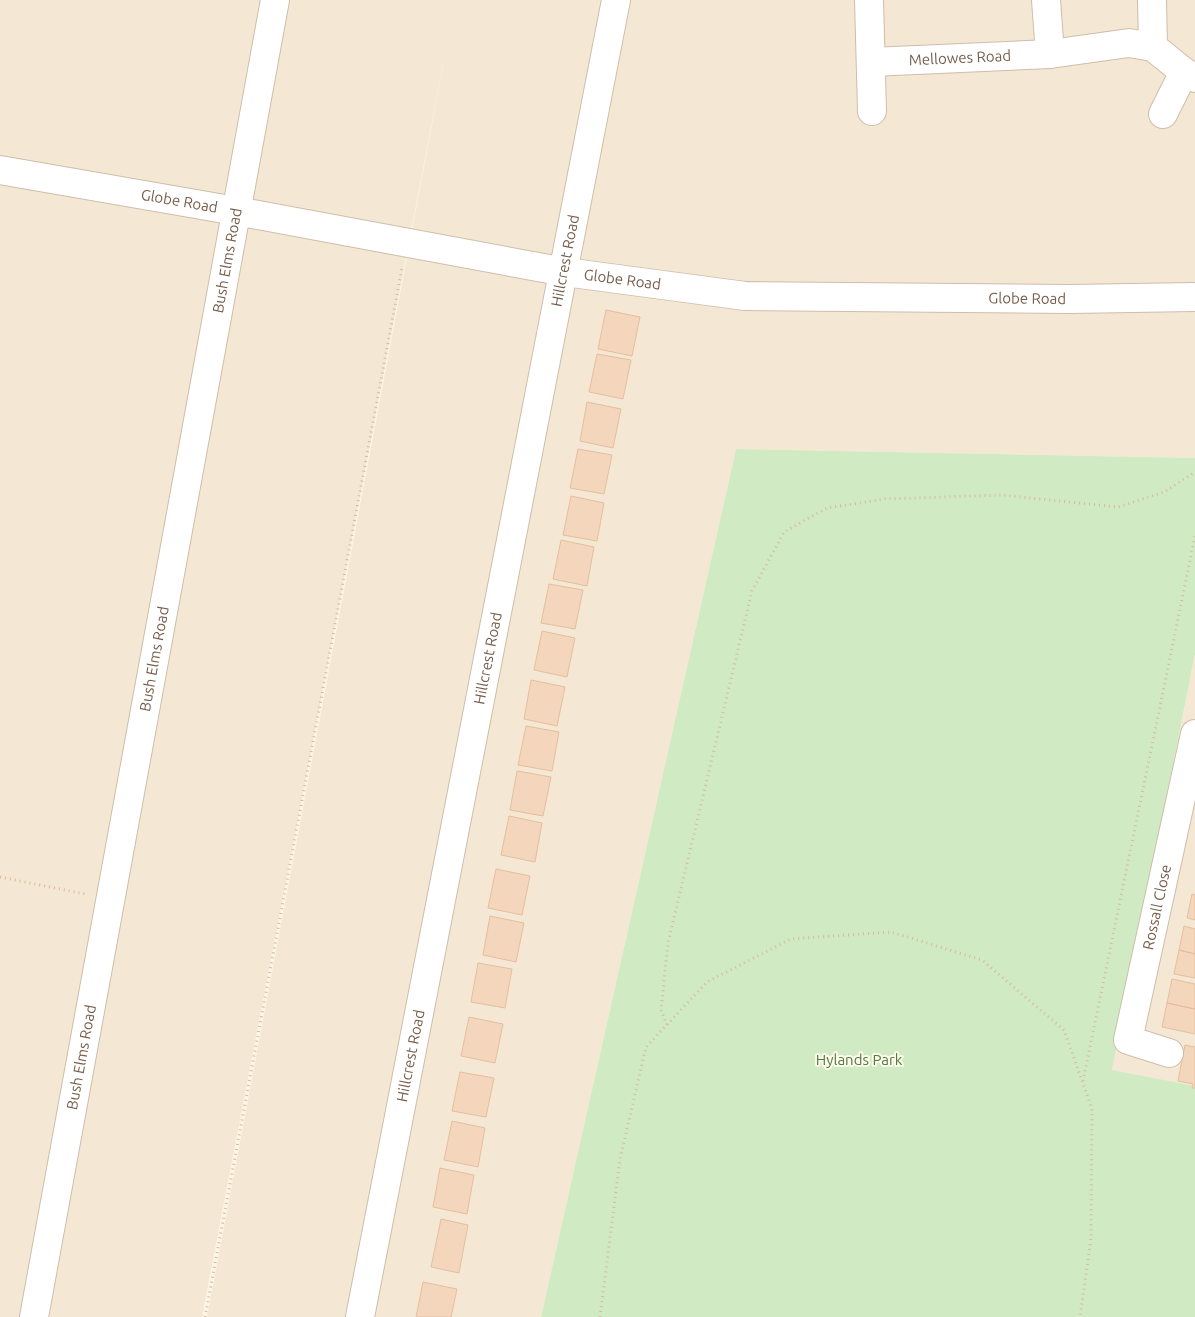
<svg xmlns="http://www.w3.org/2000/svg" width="1195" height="1317" viewBox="0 0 1195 1317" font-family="Ubuntu,sans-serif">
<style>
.residential{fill:#f4e8d4}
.green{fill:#d0ebc3}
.building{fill:#f3d6bc;stroke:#e6be9c}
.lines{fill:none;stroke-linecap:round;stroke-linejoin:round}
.minor-casing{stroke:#cfbdab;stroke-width:30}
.path{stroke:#d8b99f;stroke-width:3;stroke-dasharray:1 4;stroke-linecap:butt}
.minor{stroke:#fff;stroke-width:28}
.labels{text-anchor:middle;stroke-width:4;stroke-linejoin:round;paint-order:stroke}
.street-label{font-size:15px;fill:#765d4a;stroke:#fff9ec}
.park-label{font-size:15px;fill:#4e7c42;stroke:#fff9ec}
</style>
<rect width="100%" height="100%" fill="#fdf5e5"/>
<path class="residential" d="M0,0H1195V458L736,449L541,1317H207L453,13L202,1317H0Z
M1195,654V1086L1112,1071Z"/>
<path class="green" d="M736,449L1195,458V654L1112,1070L1195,1086V1317H541Z"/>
<path class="building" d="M606,310L640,317L632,356L598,349Z
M597,354L631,360L623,399L589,392Z
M587,402L621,409L613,448L580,441Z
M578,449L612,455L604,494L570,488Z
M571,496L604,503L597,541L563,535Z
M561,540L594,547L587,586L553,579Z
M549,584L583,590L575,629L541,623Z
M542,631L575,638L567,677L534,670Z
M531,680L565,687L557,726L524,719Z
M526,726L559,732L552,771L518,765Z
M517,771L551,777L543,816L510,810Z
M509,816L542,823L535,862L501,855Z
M496,869L530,876L522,915L488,908Z
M1192,894L1195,895V920L1187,918Z
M490,916L524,923L516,962L483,955Z
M1184,926L1195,929V954L1179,950Z
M1179,950L1195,954V978L1174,974Z
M478,963L512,969L505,1008L471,1002Z
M1172,979L1195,984V1009L1167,1003Z
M1167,1003L1195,1009V1034L1162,1027Z
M469,1017L503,1024L495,1063L461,1056Z
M1185,1045L1195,1047V1088H1192L1193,1084L1178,1081Z
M460,1072L494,1078L486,1117L452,1111Z
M452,1121L485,1128L478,1167L444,1160Z
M440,1168L474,1175L467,1214L433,1207Z
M441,1219L468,1225L459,1273L431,1267Z
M423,1282L457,1289L451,1317H416Z"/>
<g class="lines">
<g class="minor-casing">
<g id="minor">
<path d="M869,0L872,111"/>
<path d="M1046,0L1050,54"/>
<path d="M1152,0L1153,47"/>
<path id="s1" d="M871,62L1050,54L1129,43L1153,47L1184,72L1195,78"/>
<path d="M1163,114L1184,72"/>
<path id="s2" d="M0,170L236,211L565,272L745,296L1070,299L1195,297"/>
<path id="s3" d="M1169,1053L1128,1040L1195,734"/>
<path id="s4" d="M34,1317L275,0"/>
<path id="s5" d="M360,1317L616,0"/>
</g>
</g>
<path class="path" d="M0,877L85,894
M667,1025L661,1010L668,943L752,591L784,532L827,508L885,499L1002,495L1118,507L1164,492L1195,472
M1083,1081L1195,536
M205,1317L402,268
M600,1317L620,1159L646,1047L707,982L791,939L891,932L982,960L1064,1030L1092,1109L1091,1238L1080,1317"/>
<use href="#minor" class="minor"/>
</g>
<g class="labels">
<g class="street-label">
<text dy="5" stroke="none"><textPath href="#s1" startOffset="89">Mellowes Road</textPath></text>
<text dy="5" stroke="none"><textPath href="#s2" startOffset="182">Globe Road</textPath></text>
<text dy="5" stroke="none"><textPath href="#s4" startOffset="1074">Bush Elms Road</textPath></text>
<text dy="5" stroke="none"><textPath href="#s5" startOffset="1076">Hillcrest Road</textPath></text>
<text dy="5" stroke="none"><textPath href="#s2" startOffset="632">Globe Road</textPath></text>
<text dy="5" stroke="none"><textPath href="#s2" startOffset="1038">Globe Road</textPath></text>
<text dy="5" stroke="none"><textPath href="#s4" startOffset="669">Bush Elms Road</textPath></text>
<text dy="5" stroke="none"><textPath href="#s5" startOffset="671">Hillcrest Road</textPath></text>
<text dy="5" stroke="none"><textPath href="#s3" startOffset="179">Rossall Close</textPath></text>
<text dy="5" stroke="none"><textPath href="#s5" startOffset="266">Hillcrest Road</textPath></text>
<text dy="5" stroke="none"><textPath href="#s4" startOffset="264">Bush Elms Road</textPath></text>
</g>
<g class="park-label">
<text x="859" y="1065">Hylands Park</text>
</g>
</g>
</svg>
